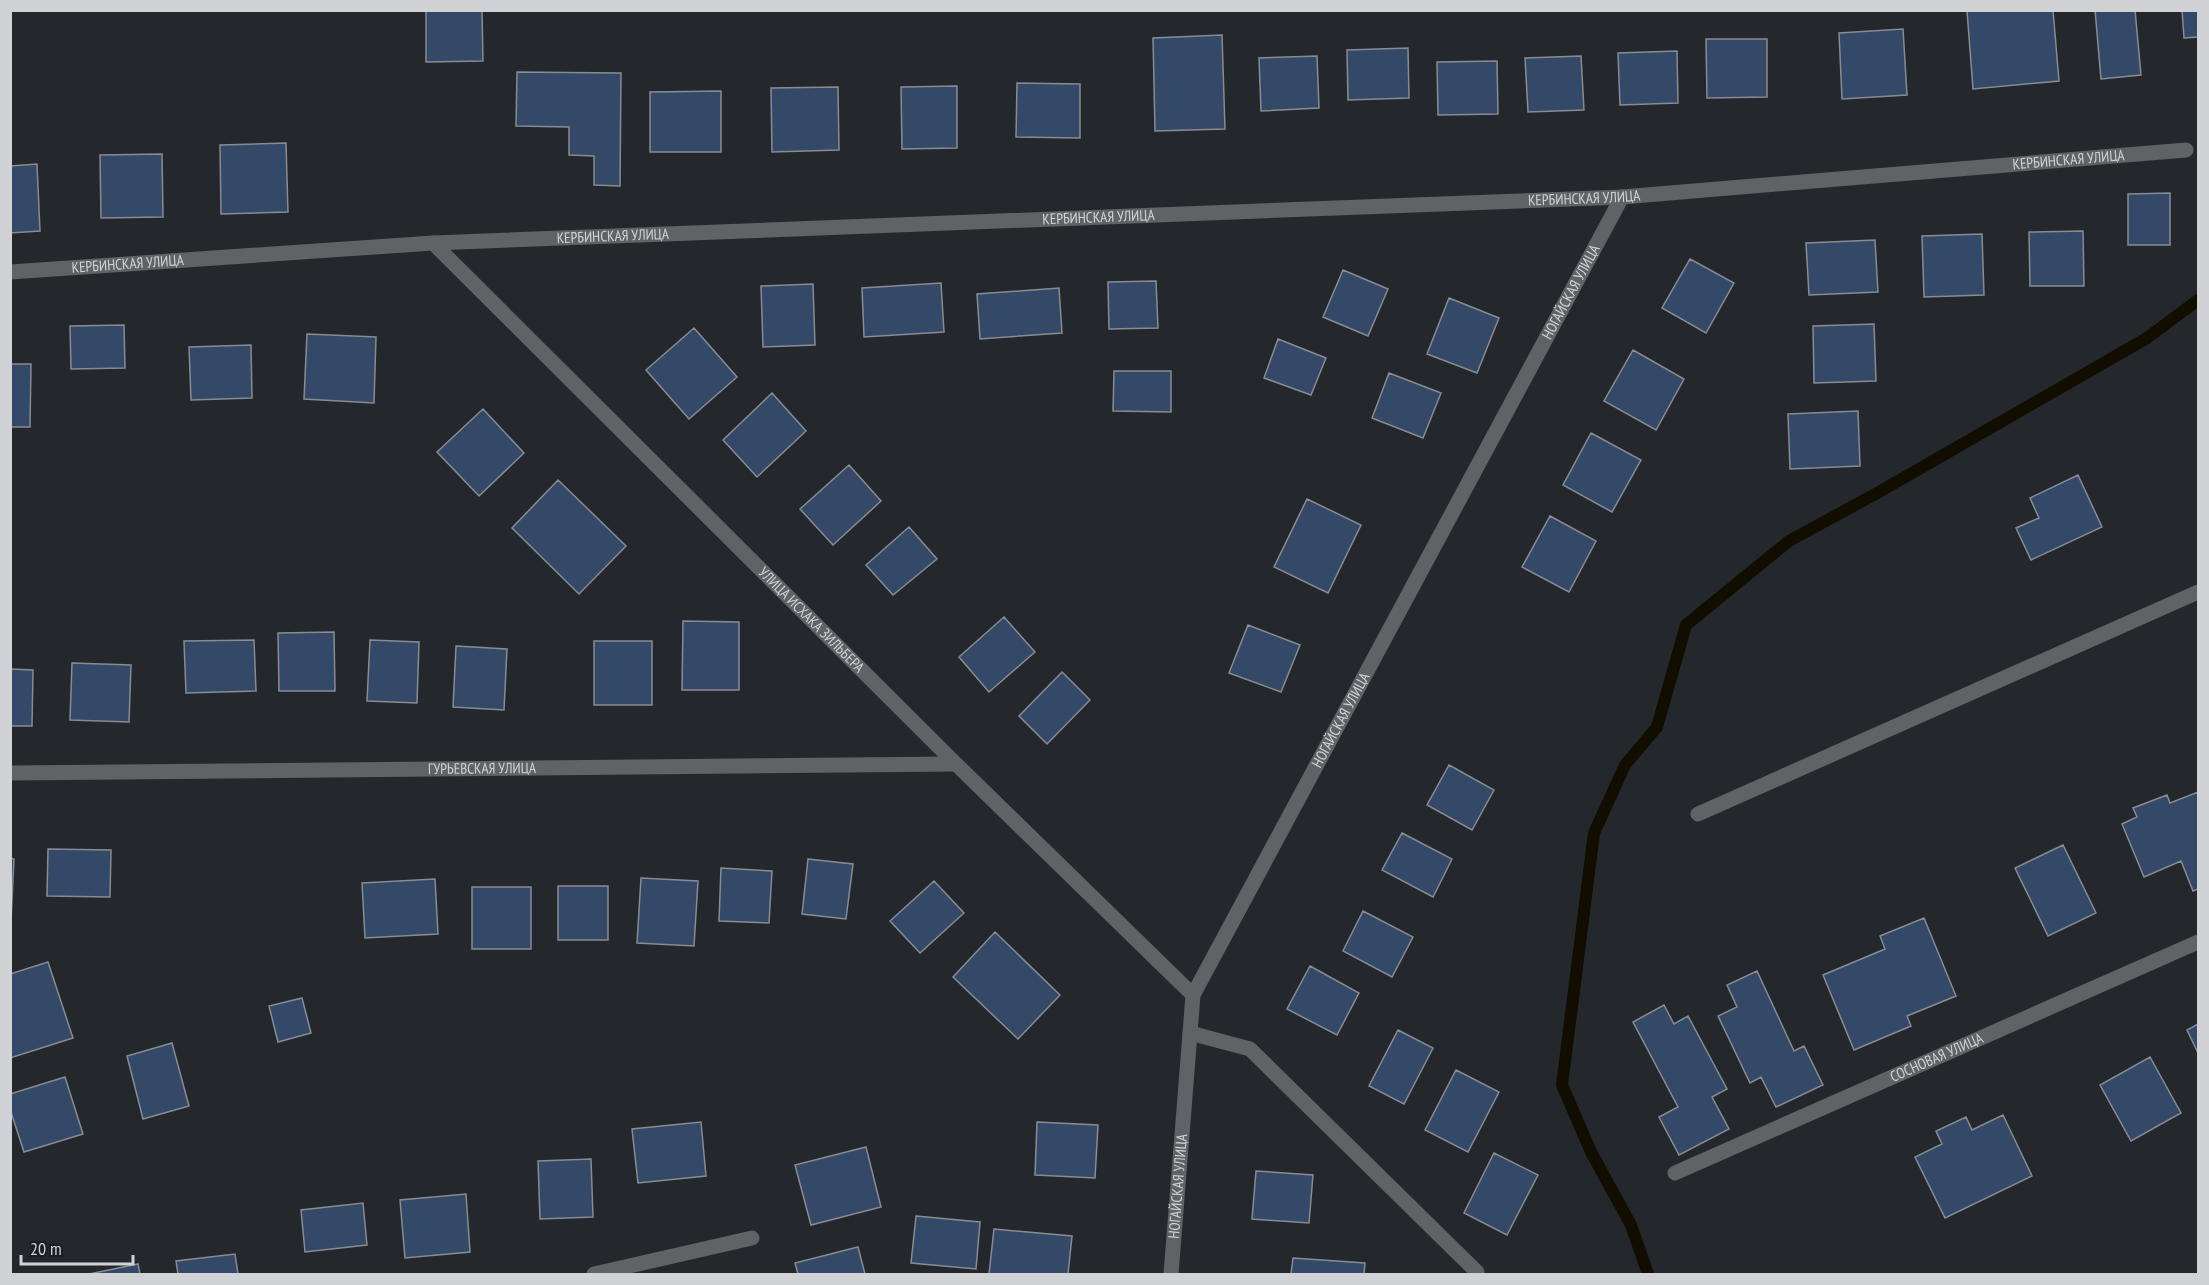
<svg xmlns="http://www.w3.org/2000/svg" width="2209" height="1285" viewBox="0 0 2209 1285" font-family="'PT Sans Narrow',sans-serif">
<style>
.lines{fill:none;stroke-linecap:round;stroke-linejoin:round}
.stream{stroke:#110e00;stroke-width:12}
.building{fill:#344968;stroke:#888c92;stroke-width:1.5}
.lane{stroke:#606265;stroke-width:15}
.street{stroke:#606265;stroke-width:15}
.labels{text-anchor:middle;stroke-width:6;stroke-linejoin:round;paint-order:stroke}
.street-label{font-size:15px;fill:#d0d2d6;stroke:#1b1e23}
</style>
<rect width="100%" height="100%" fill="#24282d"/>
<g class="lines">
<path class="stream" d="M1648,1274L1631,1225L1591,1152L1562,1085L1594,833L1625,765L1657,727L1686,625L1789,541L1879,492L2147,338L2198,300"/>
</g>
<path class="building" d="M426,10H482L483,61L426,62Z
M1978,10H2053L2059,81L1973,89L1967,11Z
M2095,10H2135L2141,75L2101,79Z
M2182,10H2198V37L2184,38Z
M1903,29L1907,95L1842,99L1839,33Z
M1222,35L1225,129L1155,131L1153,38Z
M1706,39H1767V97L1707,98Z
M1408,48L1409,98L1348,100L1347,50Z
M1677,51L1678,103L1620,105L1618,53Z
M1317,56L1319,108L1261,111L1259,58Z
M1581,56L1584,110L1528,112L1525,58Z
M1497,61L1498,114L1438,115L1437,62Z
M517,72L621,73L620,186L594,185V156L569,155V127L516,126Z
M1017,83L1080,84V138L1016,137Z
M957,86V148L902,149L901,87Z
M838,87L839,150L772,152L771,88Z
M721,91V152H650V92Z
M286,143L288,212L221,214L220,145Z
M162,154L163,217L101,218L100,155Z
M37,164L40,231L10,233V166Z
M2170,193V245H2128V194Z
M2083,231L2084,286H2030L2029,232Z
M1982,234L1984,295L1924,297L1922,236Z
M1875,240L1878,292L1809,295L1806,243Z
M1690,259L1734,283L1706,333L1662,308Z
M1343,270L1388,289L1368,336L1323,317Z
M1156,281L1158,328L1109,329L1108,282Z
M941,283L944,332L864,337L862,288Z
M813,284L815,345L763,347L761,286Z
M1059,288L1062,333L980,339L977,294Z
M1449,298L1499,318L1477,373L1427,354Z
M1874,324L1876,381L1814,383L1813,326Z
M124,325L125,368L71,369L70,326Z
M694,328L737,377L689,419L646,370Z
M307,334L376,337L374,403L304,399Z
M1278,339L1326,358L1311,395L1264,378Z
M251,345L252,398L191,400L189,347Z
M1633,350L1684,379L1656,430L1604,401Z
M10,364H31L30,427H10Z
M1114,371H1171V412L1113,411Z
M1389,373L1441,393L1423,438L1372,418Z
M772,393L806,431L757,477L723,440Z
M483,409L524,453L479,496L437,452Z
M1858,411L1860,466L1790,469L1788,414Z
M1591,433L1641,460L1612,512L1563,485Z
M849,465L881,501L833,545L800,509Z
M2078,475L2102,527L2031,560L2016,528L2039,518L2030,498Z
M558,480L626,546L579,594L512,528Z
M1307,499L1361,525L1328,593L1274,567Z
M1550,516L1596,541L1569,592L1522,567Z
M909,527L937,559L893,595L866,565Z
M1004,617L1035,652L989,692L959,657Z
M683,621L739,622V690H682Z
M1248,625L1300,645L1281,692L1229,673Z
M334,632L335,691H279L278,633Z
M254,640L256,691L186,693L184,641Z
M370,640L419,642L417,703L367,701Z
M594,641H652V705H594Z
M456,646L507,649L504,710L453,707Z
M72,663L131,665L129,722L70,720Z
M10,669L33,670L32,726H10Z
M1062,672L1090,700L1047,744L1019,716Z
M1449,765L1494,790L1472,830L1427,805Z
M2198,792V889L2193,891L2181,861L2144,877L2122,824L2137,817L2133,808L2167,795L2170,803Z
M1402,833L1452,859L1433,897L1382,870Z
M2063,845L2096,913L2048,936L2015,868Z
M48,849L111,850L110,897L47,896Z
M10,858L14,859L11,921H10Z
M808,859L853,864L846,919L802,914Z
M721,868L772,871L769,923L719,921Z
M641,878L698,881L694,946L637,943Z
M435,879L438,934L365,938L362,883Z
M934,881L964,913L920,953L890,921Z
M558,886H608V940H558Z
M472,887H531V949H472Z
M1363,911L1413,937L1392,977L1343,951Z
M1924,918L1956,996L1907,1016L1911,1026L1854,1050L1823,975L1885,949L1880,936Z
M995,932L1060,995L1018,1039L953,977Z
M48,962L73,1038L10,1058V974Z
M1310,966L1359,993L1337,1035L1287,1009Z
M1757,971L1794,1051L1804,1046L1823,1085L1776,1107L1761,1077L1750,1083L1718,1016L1737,1007L1727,985Z
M302,998L311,1033L278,1042L269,1006Z
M1664,1005L1674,1024L1688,1016L1727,1089L1712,1097L1729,1129L1679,1155L1659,1117L1678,1107L1633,1022Z
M2198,1024V1053L2187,1030Z
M1398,1030L1433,1048L1404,1104L1369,1086Z
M172,1043L189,1106L143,1119L127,1056Z
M2150,1057L2181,1113L2131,1141L2100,1085Z
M1456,1070L1499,1092L1468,1152L1425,1130Z
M65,1077L83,1134L24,1152L10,1109V1094Z
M2003,1115L2032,1176L1945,1218L1915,1157L1942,1144L1936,1131L1966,1117L1972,1130Z
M701,1122L706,1176L638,1183L632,1129Z
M1037,1122L1098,1125L1095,1178L1035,1175Z
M866,1147L881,1207L811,1225L795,1165Z
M1494,1153L1538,1175L1507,1235L1464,1213Z
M591,1159L593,1217L540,1219L538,1161Z
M1256,1171L1313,1175L1309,1223L1252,1219Z
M466,1194L470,1252L405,1258L400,1200Z
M363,1203L367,1245L305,1252L301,1210Z
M916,1216L980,1222L976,1269L911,1263Z
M994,1229L1072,1236L1068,1274H989Z
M858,1247L865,1274H798L795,1263Z
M235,1254L238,1274H178L176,1261Z
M1293,1258L1365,1263L1364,1274H1291Z
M138,1264L140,1274H89Z"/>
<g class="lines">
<path class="lane" d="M1698,814L2198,592
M1190,1033L1250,1049L1477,1272
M594,1274L752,1238"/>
<g class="street">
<path id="s1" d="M433,243L956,764L1193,995"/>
<path id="s2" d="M10,272L433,243L1622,197L2186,150"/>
<path id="s3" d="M10,773L956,764"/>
<path id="s4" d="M1675,1173L2198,942"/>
<path id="s5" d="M1171,1274L1193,995L1622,197"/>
</g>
</g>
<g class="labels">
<g class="street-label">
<text dy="5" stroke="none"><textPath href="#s2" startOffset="2062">КЕРБИНСКАЯ УЛИЦА</textPath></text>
<text dy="5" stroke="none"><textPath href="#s2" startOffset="1576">КЕРБИНСКАЯ УЛИЦА</textPath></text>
<text dy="5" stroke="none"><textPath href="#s2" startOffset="1090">КЕРБИНСКАЯ УЛИЦА</textPath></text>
<text dy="5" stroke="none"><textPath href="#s2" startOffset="604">КЕРБИНСКАЯ УЛИЦА</textPath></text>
<text dy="5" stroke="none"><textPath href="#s2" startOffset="118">КЕРБИНСКАЯ УЛИЦА</textPath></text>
<text dy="5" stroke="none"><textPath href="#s5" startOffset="1078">НОГАЙСКАЯ УЛИЦА</textPath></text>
<text dy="5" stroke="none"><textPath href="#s1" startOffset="534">УЛИЦА ИСХАКА ЗИЛЬБЕРА</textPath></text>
<text dy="5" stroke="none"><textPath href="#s5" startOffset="592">НОГАЙСКАЯ УЛИЦА</textPath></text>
<text dy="5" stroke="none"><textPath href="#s3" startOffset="472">ГУРЬЕВСКАЯ УЛИЦА</textPath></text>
<text dy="5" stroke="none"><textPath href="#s4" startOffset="286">СОСНОВАЯ УЛИЦА</textPath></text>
<text dy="5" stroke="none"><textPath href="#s5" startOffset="88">НОГАЙСКАЯ УЛИЦА</textPath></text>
</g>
</g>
<rect width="2209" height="1285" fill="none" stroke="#d0d2d6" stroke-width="24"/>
<path d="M21 1255v9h112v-9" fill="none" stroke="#d0d2d6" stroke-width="3"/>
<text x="30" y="1255" font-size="18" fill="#d0d2d6" stroke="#1b1e23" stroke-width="4.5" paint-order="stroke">20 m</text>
</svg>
